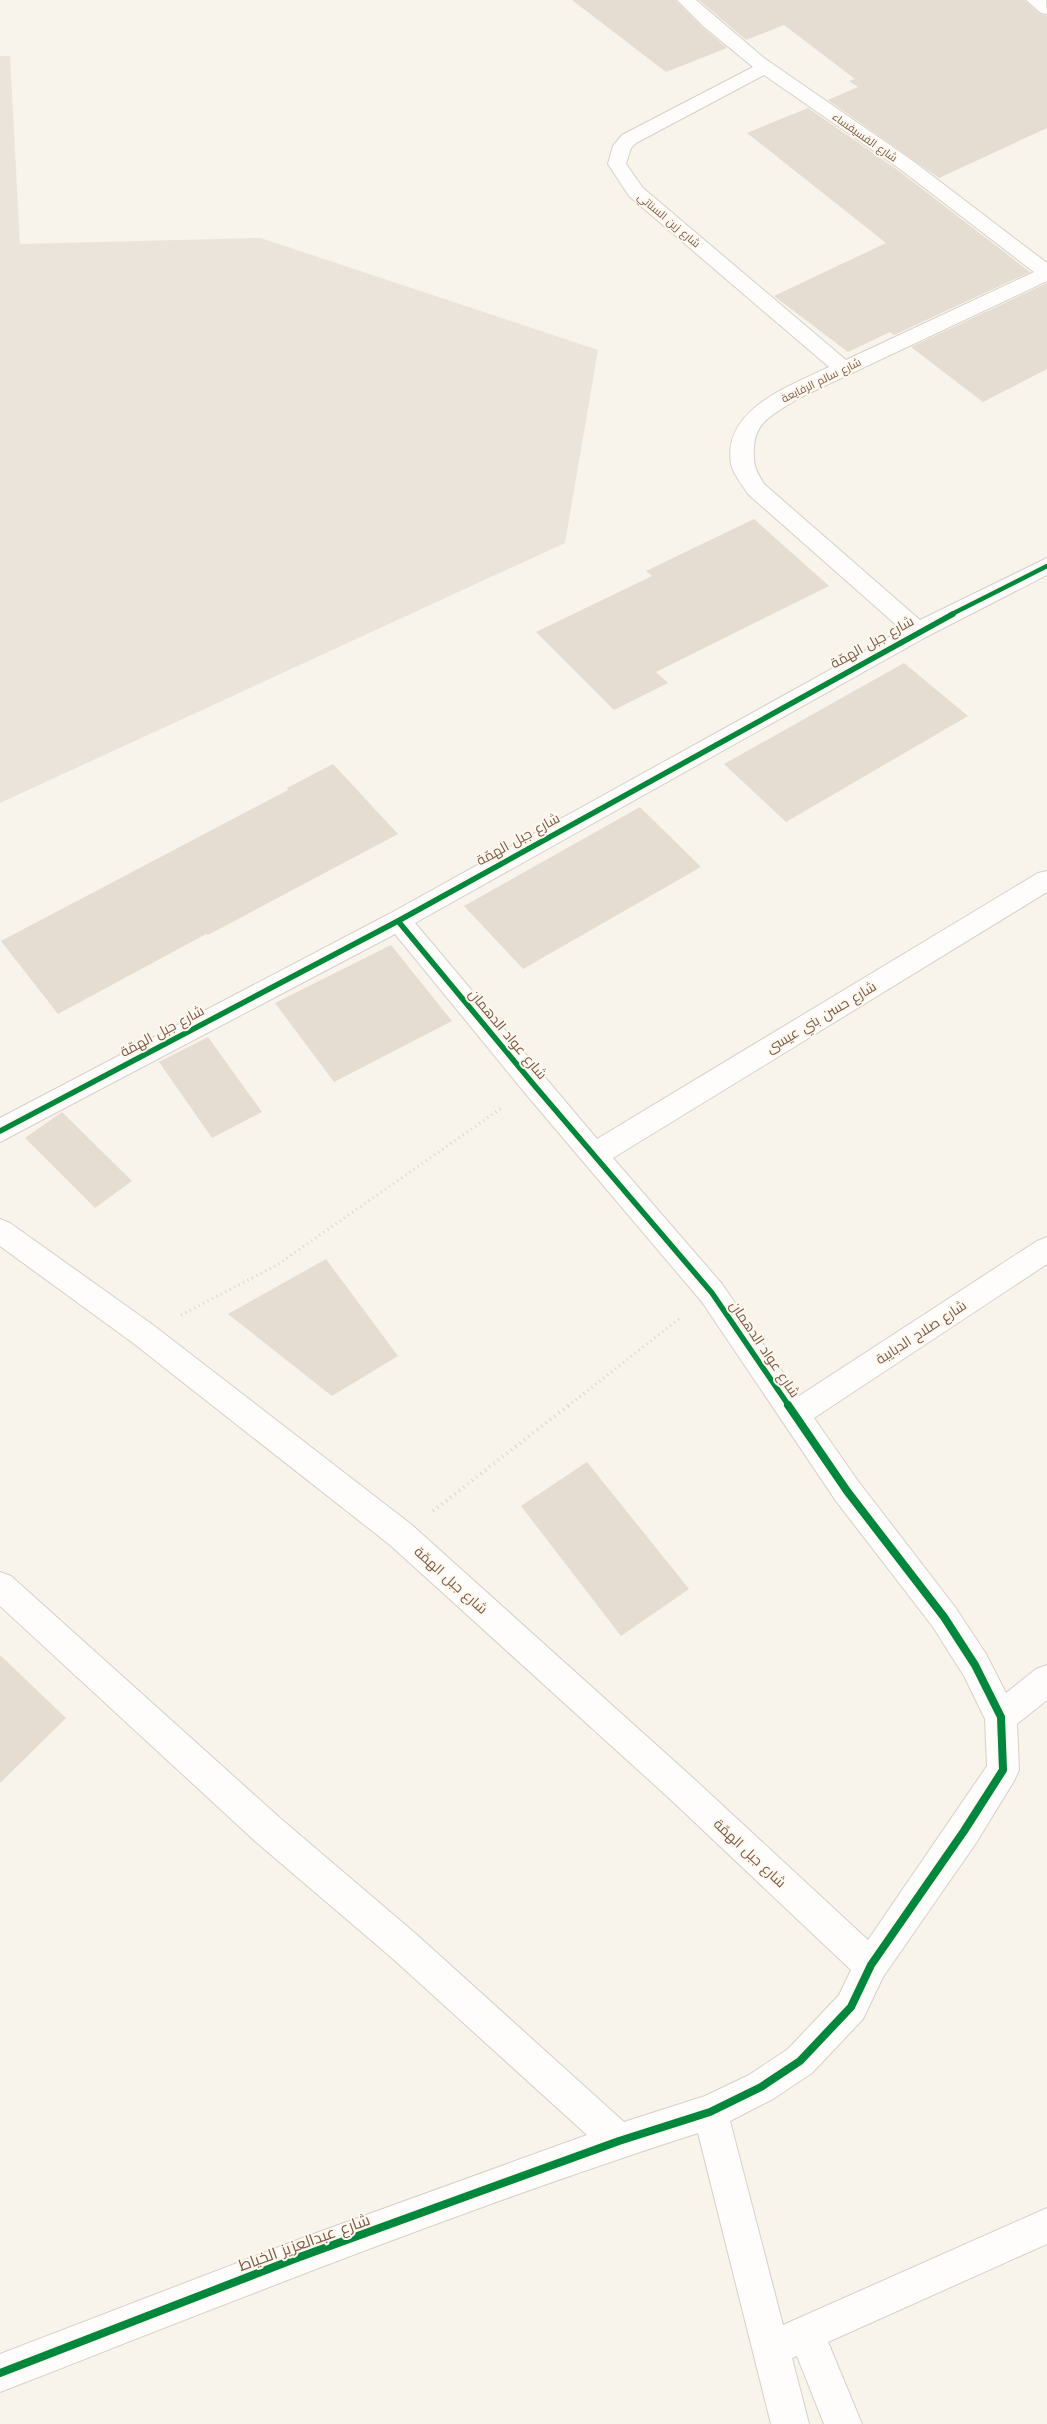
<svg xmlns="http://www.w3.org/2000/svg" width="1047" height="2424" viewBox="0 0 1047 2424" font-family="'Work Sans',Cairo,sans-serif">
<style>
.industrial{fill:#ebe4db}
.building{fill:#e5dcd2}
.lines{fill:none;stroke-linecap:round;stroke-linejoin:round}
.minor-casing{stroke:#d7d0c8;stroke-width:2}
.path-far1{stroke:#dcd3cc;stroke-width:3;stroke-dasharray:1 4;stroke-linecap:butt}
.path{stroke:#dcd3cc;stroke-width:4;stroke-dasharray:1 4.5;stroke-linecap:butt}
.minor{fill:#fefdfc;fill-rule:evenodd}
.cycleway-far2-casing{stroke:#fff8ee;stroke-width:7}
.cycleway-far1-casing{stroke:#fff8ee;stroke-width:9}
.cycleway-casing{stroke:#fff8ee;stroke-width:11}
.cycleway-far2{stroke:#00873e;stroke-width:4.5}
.cycleway-far1{stroke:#00873e;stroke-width:5.5}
.cycleway{stroke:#00873e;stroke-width:8}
.labels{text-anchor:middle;stroke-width:4;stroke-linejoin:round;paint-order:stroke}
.far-street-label{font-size:11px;fill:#7b5a47;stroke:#fff8ee}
.street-label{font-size:14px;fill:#7b5a47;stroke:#fff8ee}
.near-street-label{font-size:16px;fill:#7b5a47;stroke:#fff8ee}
</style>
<rect width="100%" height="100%" fill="#f8f4eb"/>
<path class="industrial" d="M0,56H10L20,244L261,238L598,350L565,543L0,803Z"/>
<path class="building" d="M572,0H675L702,27L727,48L666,72Z
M699,0H1024L1040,14L1047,16V128L939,178L828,100L858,87L849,81L855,79L784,25L746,40Z
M808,108L899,171L1030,272L894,335L890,332L848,352L774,296L886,243L747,133Z
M1047,283V369L983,402L911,347Z
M754,519L829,586L656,672L668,683L614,710L536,632L652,576L646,571Z
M904,663L968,716L786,822L724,764Z
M333,764L398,834L208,935L206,934L58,1014L1,941L288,790L287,788Z
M640,807L701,867L523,969L464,906Z
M391,945L452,1021L334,1082L275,1003Z
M208,1037L262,1112L212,1138L159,1062Z
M62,1112L132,1181L95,1208L25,1138Z
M326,1259L398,1356L332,1396L228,1314Z
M587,1462L689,1589L621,1636L521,1506Z
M0,1655L66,1718L0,1783Z"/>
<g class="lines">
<g class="minor-casing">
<path id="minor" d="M677,0H696L764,58L913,161L1047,263V281L799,398C778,412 755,420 754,447C753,465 755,469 764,484L920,620L1047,558V575L926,637L415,923L597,1139L1038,873L1047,871V892L613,1158L722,1284L799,1396L1037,1241L1047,1237V1264L814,1418L858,1481L955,1607L986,1654L1006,1693L1036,1669L1047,1665V1700L1017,1724L1019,1770L1014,1781L976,1843L883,1977L863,2019L812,2073L773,2099L730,2121L783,2325L1047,2208V2244L828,2342L862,2424H824L797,2356L792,2358L809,2424H771L698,2133C462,2209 231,2302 0,2392V2354L297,2240L587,2135L392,1958L256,1842L0,1606V1572L11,1576L280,1818L416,1934L624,2122L705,2096L749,2075L788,2049L839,1995L851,1970L670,1799L390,1545L133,1343L0,1246V1219L10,1223L153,1325L412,1525L692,1777L868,1940L987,1766L985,1719L964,1676L933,1627L836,1501L702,1302L525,1093L395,934L0,1142V1118L389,914L902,630L748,494C743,486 733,474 731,464C722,409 790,386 829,367L629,196L608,164L613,146L622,135L753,67L703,26ZM764,75L900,169L1034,272L846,360L643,188L626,164L631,148L636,143Z
M1026,0H1046L1047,14L1041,13Z"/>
</g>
<path class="path-far1" d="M181,1315L277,1265L503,1107
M568,1406L680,1318"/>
<path class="path" d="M433,1511L569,1405"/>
<use href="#minor" class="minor"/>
<g class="cycleway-far2-casing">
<path id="cycleway-far2" d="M950,615L1047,566"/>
</g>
<g class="cycleway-far1-casing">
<path id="cycleway-far1" d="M398,921L534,1085L712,1293L789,1406
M0,1131L398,921L953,614"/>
</g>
<g class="cycleway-casing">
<path id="cycleway" d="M0,2373L297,2258L619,2141L710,2112L761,2087L800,2061L851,2007L871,1965L964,1831L1003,1770L1001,1717L975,1665L944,1617L847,1491L788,1405"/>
</g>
<use href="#cycleway-far2" class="cycleway-far2"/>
<use href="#cycleway-far1" class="cycleway-far1"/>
<use href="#cycleway" class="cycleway"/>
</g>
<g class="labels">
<g class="far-street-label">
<text transform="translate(865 137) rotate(35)" y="4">شارع الفسيفساء</text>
<text transform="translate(669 220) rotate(40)" y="4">شارع زين السناتي</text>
<text transform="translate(821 380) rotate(-26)" y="4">شارع سالم الرفايعة</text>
</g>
<g class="street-label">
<text transform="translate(872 642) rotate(-29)" y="5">شارع جبل الهمّة</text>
<text transform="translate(518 839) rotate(-29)" y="5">شارع جبل الهمّة</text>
<text transform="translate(821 1017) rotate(-31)" y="5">شارع حسن بني عيسى</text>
<text transform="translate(162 1031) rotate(-28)" y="5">شارع جبل الهمّة</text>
<text transform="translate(508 1034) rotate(50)" y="5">شارع عواد الدهمان</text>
<text transform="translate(921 1332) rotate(-33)" y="5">شارع صلاح الدبايبة</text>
<text transform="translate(765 1349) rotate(56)" y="5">شارع عواد الدهمان</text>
<text transform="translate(451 1580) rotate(42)" y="5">شارع جبل الهمّة</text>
<text transform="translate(750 1853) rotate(43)" y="5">شارع جبل الهمّة</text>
</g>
<g class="near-street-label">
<text transform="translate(304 2242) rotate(-20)" y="6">شارع عبدالعزيز الخياط</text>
</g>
</g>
</svg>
